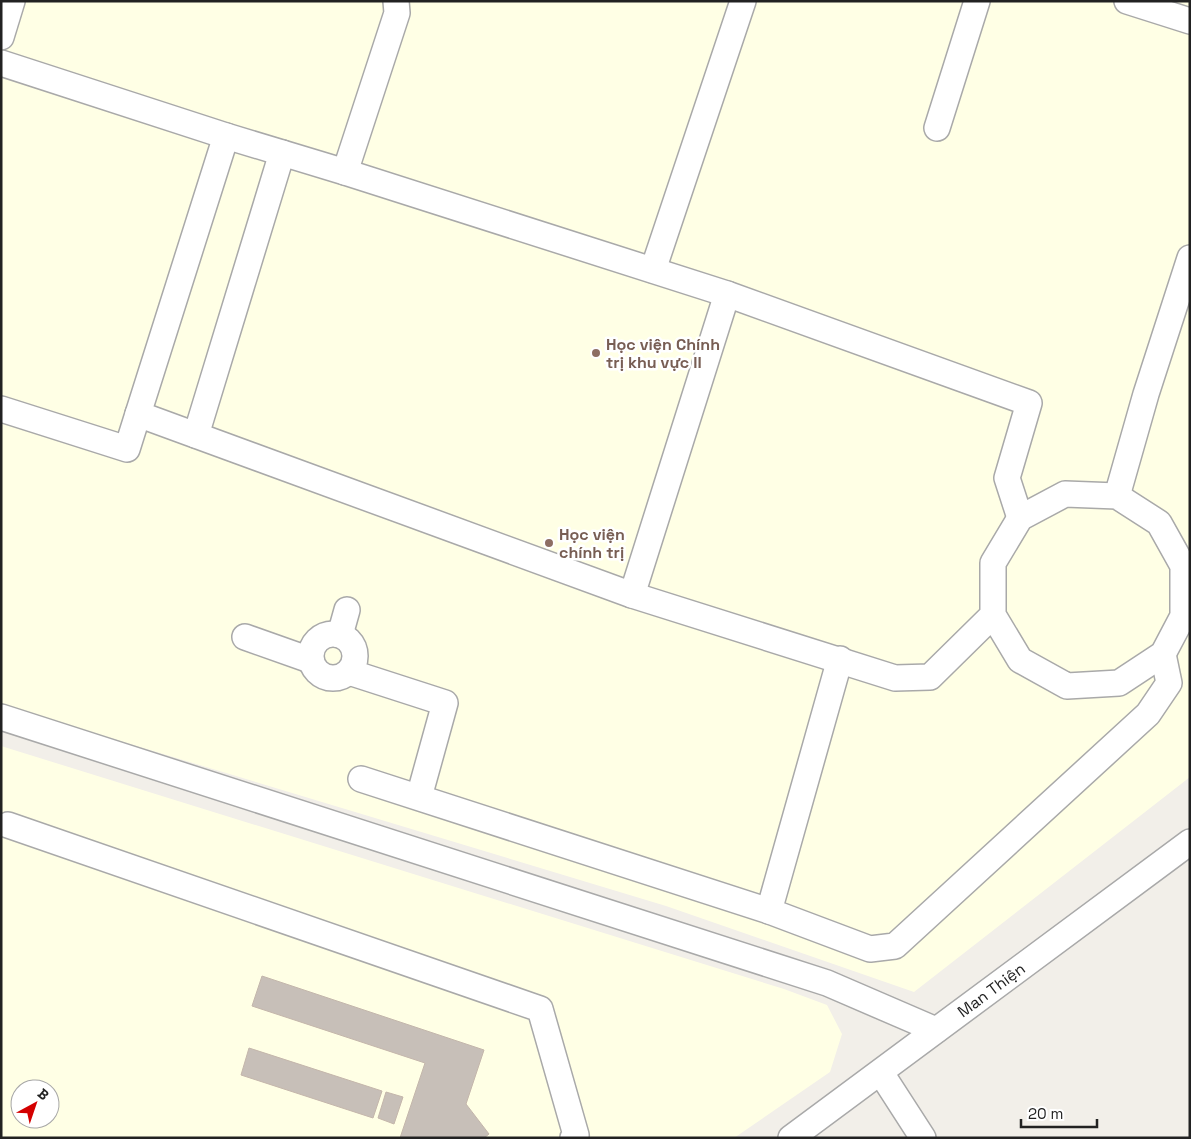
<svg xmlns="http://www.w3.org/2000/svg" width="1191" height="1139" font-family="'Space Grotesk',sans-serif">
  <style>
    .education { fill: #ffffe5; fill-rule: evenodd }
    .building { fill: #c7bfb8; stroke: #c4b6ab }
    .lines { fill: none; stroke-linecap: round; stroke-linejoin: round }
    .minor-casing { stroke: #a9a9a9; stroke-width: 28 }
    .minor { stroke: #fff; stroke-width: 25 }
    .education-dot { fill: #8d6e63; stroke: #fff; stroke-width: 2 }
    .labels { text-anchor: middle; stroke-width: 5; stroke-linejoin: round; paint-order: stroke }
    .education-label { font-size: 16px; font-weight: bold; fill: #785e54; stroke: #fff; text-anchor: start }
    .street-label { font-size: 16px; fill: #222; stroke: #fff }
  </style>
  <rect width="100%" height="100%" fill="#f2efe9"/>
  <g class="education">
    <path d="M1,1H1190V777L914,992L666,906L1,705Z"/>
    <path d="M1,746L784,989L827,1005L842,1034L830,1072L734,1138H1ZM20,1089H50V1119H20Z"/>
  </g>
  <g class="building">
    <path d="M262,976L484,1050L466,1104L489,1134L484,1138H400L425,1063L252,1006Z"/>
    <path d="M249,1048L382,1091L373,1118L241,1075Z"/>
    <path d="M386,1092L403,1097L394,1124L378,1118Z"/>
  </g>
  <g class="lines">
    <g class="minor-casing">
      <g id="minor">
        <path d="M1127,1L1190,21"/>
        <path d="M1,37L12,1"/>
        <path d="M1,63L226,136L345,172L727,294L1029,403L1007,478L1020,518"/>
        <path d="M937,128L977,1"/>
        <path d="M226,136L138,414L632,595L895,678L930,677L993,615V563L1020,518L1065,494L1117,496L1159,523L1183,566V616L1163,654L1119,683L1067,686L1020,660L993,615"/>
        <path d="M345,172L397,13L396,1"/>
        <path d="M653,270L743,1"/>
        <path d="M1,409L127,449L138,414"/>
        <path d="M196,435L282,153"/>
        <path d="M1117,496L1146,394L1190,258"/>
        <path d="M632,595L727,294"/>
        <circle cx="333" cy="656" r="22"/>
        <path d="M340,635L347,610"/>
        <path d="M245,637L310,660"/>
        <path d="M840,659L769,911L870,949L895,946L1148,714L1169,683L1163,654"/>
        <path d="M349,672L445,703L419,797"/>
        <path d="M1,717L827,983L936,1030"/>
        <path d="M361,779L769,911"/>
        <path d="M8,825L540,1009L576,1135L573,1138"/>
        <path d="M881,1073L923,1138"/>
        <path id="s1" d="M791,1138L1190,842"/>
      </g>
    </g>
    <use href="#minor" class="minor"/>
  </g>
  <g class="education-dot">
    <circle cx="596" cy="353" r="5"/>
    <circle cx="549" cy="543" r="5"/>
  </g>
  <g class="labels">
    <g class="education-label">
      <text x="606" y="350">Học viện Chính<tspan x="606" dy="18">trị khu vực II</tspan></text>
      <text x="559" y="540">Học viện<tspan x="559" dy="18">chính trị</tspan></text>
    </g>
    <g class="street-label">
      <text dy="6" stroke="none"><textPath href="#s1" startOffset="249">Man Thiện</textPath></text>
    </g>
  </g>
  <rect width="1191" height="1139" fill="none" stroke="#222222" stroke-width="5"/>
  <g transform="translate(35 1104) rotate(40)"><circle r="24" fill="#ffffff" stroke="#a7a7a7"/>
  <path d="M0-4L9 19L0 12L-9 19Z" fill="#d40000"/>
  <text y="-8" font-size="14" font-weight="bold" text-anchor="middle" fill="#222222">B</text>
  </g>
  <path d="M1021 1119v8h76v-8" fill="none" stroke="#222222" stroke-width="2.5"/>
  <text x="1028" y="1119" font-size="15" fill="#222222" stroke="#ffffff" stroke-width="4" paint-order="stroke">20 m</text>
</svg>
